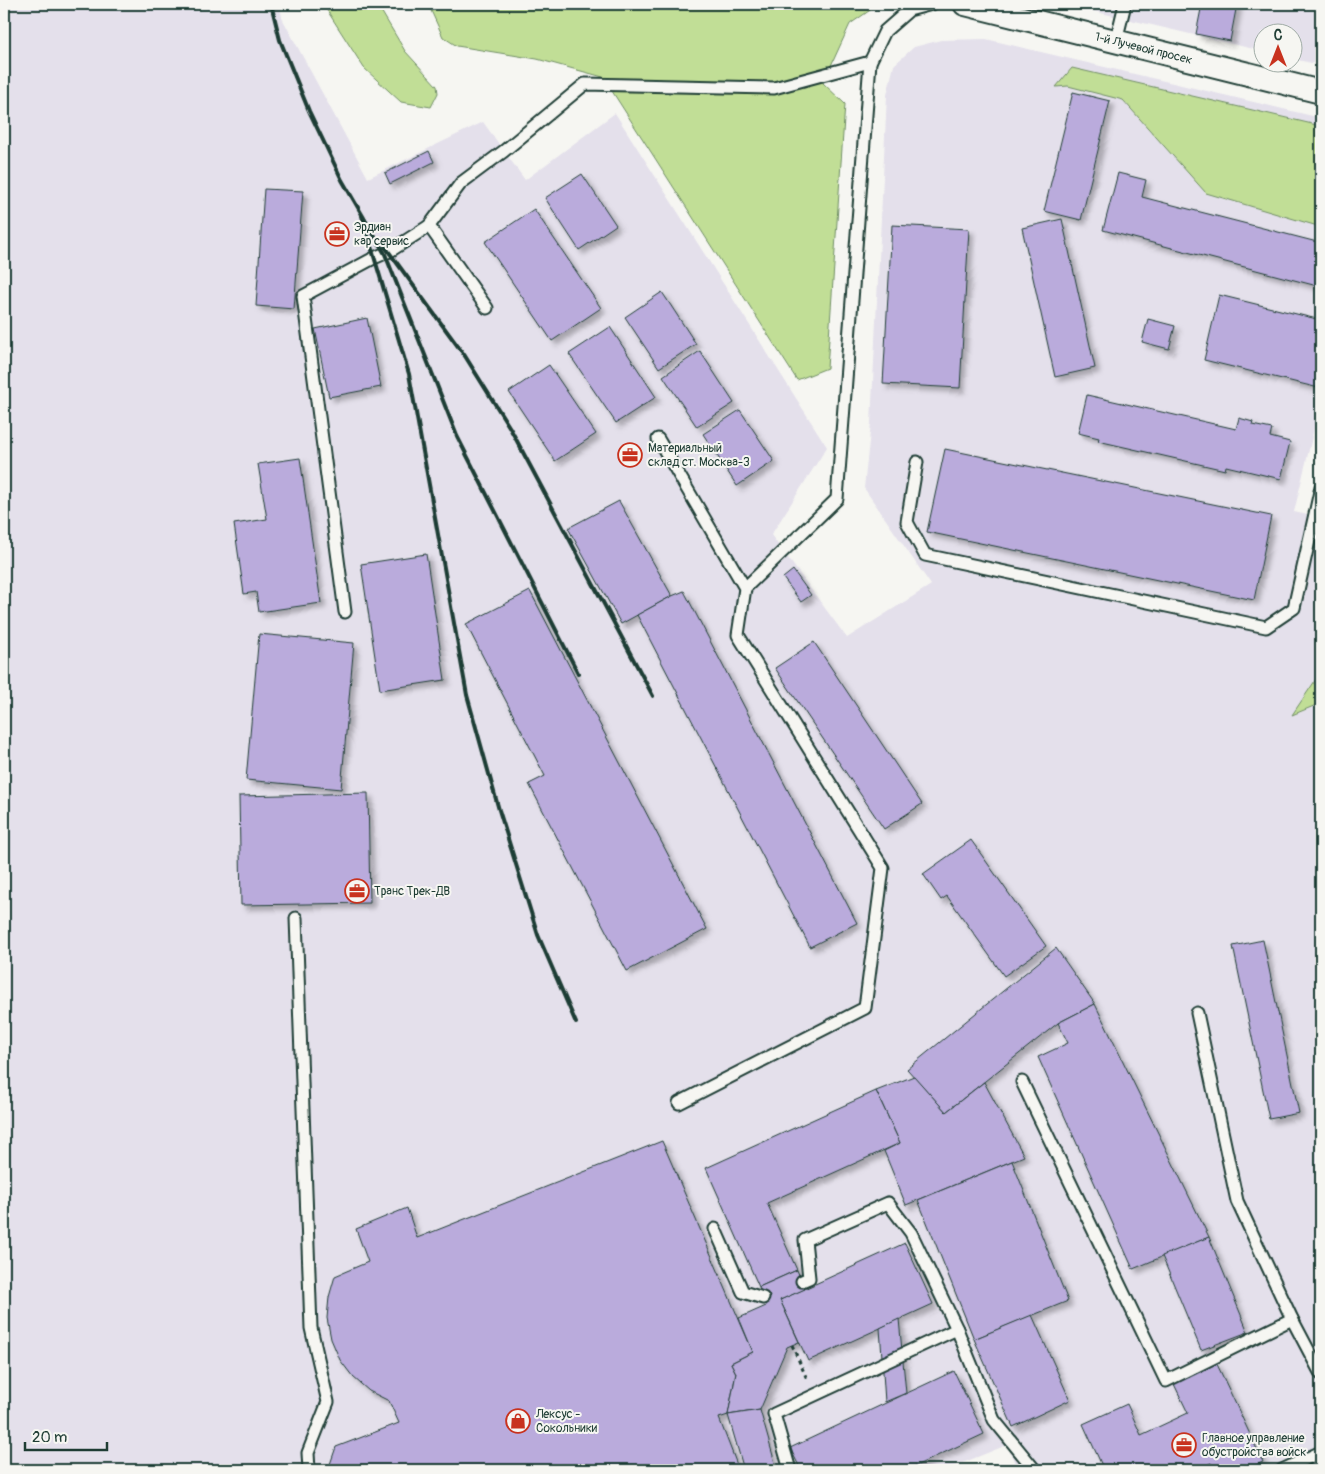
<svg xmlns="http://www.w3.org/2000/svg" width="1325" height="1474" font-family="Pangolin,sans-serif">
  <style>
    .built { fill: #e4e0eb }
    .green { fill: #c1de96; stroke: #708e65 }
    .building { fill: #baabdc; stroke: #1f3d34; filter: url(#shadow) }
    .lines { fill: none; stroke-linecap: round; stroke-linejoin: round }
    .service-casing { stroke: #1f3d34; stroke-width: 15 }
    .minor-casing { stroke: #1f3d34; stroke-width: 26 }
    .path { stroke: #1f3d34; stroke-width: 3; stroke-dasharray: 4 4; stroke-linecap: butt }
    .service { stroke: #f6f6f2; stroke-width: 11 }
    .minor { stroke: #f6f6f2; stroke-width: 22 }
    .rail { stroke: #1f3d34; stroke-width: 4 }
    .labels { text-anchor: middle; stroke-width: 4; stroke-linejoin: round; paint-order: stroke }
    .street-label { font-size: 12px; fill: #1f3d34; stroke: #f6f6f2 }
    .poi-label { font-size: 12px; fill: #1f3d34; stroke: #f6f6f2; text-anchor: start }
  </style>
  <defs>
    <filter id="shadow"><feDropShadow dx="4.5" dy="4.5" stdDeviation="2.5" flood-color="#0004"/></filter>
  </defs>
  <rect width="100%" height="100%" fill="#f6f6f2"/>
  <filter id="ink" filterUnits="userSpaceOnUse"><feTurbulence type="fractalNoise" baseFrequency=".02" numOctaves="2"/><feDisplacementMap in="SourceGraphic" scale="10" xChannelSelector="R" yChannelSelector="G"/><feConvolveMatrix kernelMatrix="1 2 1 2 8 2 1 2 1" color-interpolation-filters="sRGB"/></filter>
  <g filter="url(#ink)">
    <g class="built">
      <path d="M4,4H280L282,18L368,178L483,122L525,180L615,113L827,447L771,535L847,638L931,585L864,488L871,423L887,95L894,65L914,47L941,40L986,39L1321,118V400L1294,512L1321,518V1470H1316L1315,1468L1309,1470H1018L1007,1445L945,1470H4Z"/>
      <path d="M1063,4H1321V65L1293,59L1292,32H1262V51Z"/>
    </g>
    <g class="green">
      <path d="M323,4H377L405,51L437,86L438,93L431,107L401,102L364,68Z"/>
      <path d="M428,4H879L850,24L823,83L845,104L827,368L797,380L603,77L537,59L457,46L443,37Z"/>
      <path d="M1072,68L1321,126V227L1206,193L1123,100L1068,86L1056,87Z"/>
      <path d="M1321,672V703L1292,715Z"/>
    </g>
    <g class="building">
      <path d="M1202,4H1237L1230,41L1196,34Z"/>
      <path d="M1073,92L1110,101L1081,220L1044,211Z"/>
      <path d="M429,151L434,162L390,184L385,173Z"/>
      <path d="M1118,173L1146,180L1142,197L1321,243V287L1103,230Z"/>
      <path d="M582,174L616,225L579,250L545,198Z"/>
      <path d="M264,189L303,191L294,309L256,306Z"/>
      <path d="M534,209L601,308L552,341L485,242Z"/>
      <path d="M1062,219L1095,368L1055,377L1022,228Z"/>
      <path d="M892,225L969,229L960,388L883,384Z"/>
      <path d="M662,292L696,344L659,368L625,317Z"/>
      <path d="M1219,295L1321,320V381L1319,388L1204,360Z"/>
      <path d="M367,318L381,387L329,397L315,329Z"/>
      <path d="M1148,319L1175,326L1169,349L1142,342Z"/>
      <path d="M610,327L656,397L616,423L569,354Z"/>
      <path d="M700,351L734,403L697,427L663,376Z"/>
      <path d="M549,365L596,434L555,461L509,392Z"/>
      <path d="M1087,395L1236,429L1239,418L1253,422L1252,425L1272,429L1270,437L1290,442L1281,479L1226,466L1225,470L1098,441L1099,438L1078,433Z"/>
      <path d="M740,410L774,461L737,486L703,434Z"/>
      <path d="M945,449L1271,516L1254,600L927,532Z"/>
      <path d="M300,458L321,603L259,612L256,592L244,594L234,524L267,519L258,464Z"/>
      <path d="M619,501L672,596L621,624L568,528Z"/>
      <path d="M426,554L445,680L380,690L361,564Z"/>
      <path d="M793,570L811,595L801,602L783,578Z"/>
      <path d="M530,591L707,929L627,971L529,784L545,776L466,624Z"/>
      <path d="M684,591L857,923L810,947L637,615L672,596Z"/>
      <path d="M259,634L354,643L341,789L246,780Z"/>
      <path d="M814,642L922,804L884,829L775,668Z"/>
      <path d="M368,793L370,903L241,905L239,796Z"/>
      <path d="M971,840L1046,946L1004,976L947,896L941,900L923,874Z"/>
      <path d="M1263,940L1299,1113L1269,1119L1233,946Z"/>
      <path d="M1056,948L1095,1004L1058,1023L946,1112L907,1069Z"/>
      <path d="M1095,1004L1209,1237L1133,1269L1038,1057L1068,1043L1058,1023Z"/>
      <path d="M914,1076L946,1112L984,1082L1024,1156L906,1205L884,1151L900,1143L876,1091Z"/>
      <path d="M876,1091L900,1143L767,1203L797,1270L759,1287L706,1168Z"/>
      <path d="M662,1141L753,1352L731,1363L736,1373L728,1415L719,1418L739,1470H328L336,1447L399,1423L389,1401L369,1391L353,1377L340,1360L331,1339L327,1318L329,1297L335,1276L368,1262L356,1229L407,1208L417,1238Z"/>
      <path d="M1012,1161L1068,1301L974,1339L918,1200Z"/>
      <path d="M1209,1237L1248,1332L1201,1350L1162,1256Z"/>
      <path d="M905,1243L933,1304L808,1361L780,1300Z"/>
      <path d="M797,1270L805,1289L780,1300L799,1342L787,1347L760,1410L728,1415L736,1373L731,1363L753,1352L739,1318L766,1306L759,1287Z"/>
      <path d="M1032,1315L1070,1400L1013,1427L974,1339Z"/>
      <path d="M899,1319L906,1393L885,1402L880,1328Z"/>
      <path d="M1216,1362L1263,1462L1244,1470H1215L1211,1463L1195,1470H1104L1083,1424L1127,1404L1141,1435L1188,1413L1173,1382Z"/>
      <path d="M954,1371L984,1434L907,1470H801L790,1448Z"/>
      <path d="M760,1410L777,1470H744L728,1415Z"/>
    </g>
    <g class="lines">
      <g class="service-casing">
        <g id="service">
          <path d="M1116,41L1125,4"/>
          <path d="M487,308L429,226L461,183L504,151L585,84L774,88L870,62"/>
          <path d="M658,439L745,588L738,635L883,868L865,1008L679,1103"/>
          <path d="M917,462L907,522L925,555L1266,627L1294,608L1321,487"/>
          <path d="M745,588L837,499L870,62L885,31L909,10L932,4"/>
          <path d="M345,612L303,296L374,258L390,251L429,226"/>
          <path d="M296,918L311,1328L328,1402L308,1453L309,1470"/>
          <path d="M1197,1013L1237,1201L1292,1319L1321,1374"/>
          <path d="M1022,1082L1166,1381L1292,1319"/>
          <path d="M715,1229L743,1292L763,1298"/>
          <path d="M802,1281L809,1278L805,1240L888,1203L911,1233L957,1329L994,1420L1035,1470"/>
          <path d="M790,1470L774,1414L957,1329"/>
          <path d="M1282,1470L1321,1452"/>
        </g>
      </g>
      <g class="minor-casing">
        <g id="minor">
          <path id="s1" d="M965,4L1321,92"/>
        </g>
      </g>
      <path class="path" d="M792,1345L807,1379"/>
      <use href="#service" class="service"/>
      <use href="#minor" class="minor"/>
      <g class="rail">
        <path d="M271,4L280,40L309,111L342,180L385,254L457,436L578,673"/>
        <path d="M362,216L409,374L467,695L499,810L538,935L576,1023"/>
        <path d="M386,248L465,356L510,428L653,696"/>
      </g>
    </g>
  </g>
  <defs>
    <g id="office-ring" transform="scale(1.25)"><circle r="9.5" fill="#f6f6f2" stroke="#c8321e" stroke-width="1.5"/><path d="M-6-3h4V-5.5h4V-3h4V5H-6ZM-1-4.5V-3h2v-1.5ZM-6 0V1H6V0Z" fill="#c8321e"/></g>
    <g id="shop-ring" transform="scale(1.25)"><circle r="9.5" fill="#f6f6f2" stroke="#c8321e" stroke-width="1.5"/><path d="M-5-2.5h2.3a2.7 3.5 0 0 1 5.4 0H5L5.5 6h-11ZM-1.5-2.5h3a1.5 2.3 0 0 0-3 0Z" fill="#c8321e"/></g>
  </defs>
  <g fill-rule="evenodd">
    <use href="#office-ring" x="337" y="234"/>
    <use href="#office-ring" x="630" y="455"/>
    <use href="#office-ring" x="357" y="891"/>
    <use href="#shop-ring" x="518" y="1421"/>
    <use href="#office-ring" x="1184" y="1445"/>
  </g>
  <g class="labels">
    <g class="street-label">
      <text dy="4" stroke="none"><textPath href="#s1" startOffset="184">1-й Лучевой просек</textPath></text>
    </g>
    <g class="poi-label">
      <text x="354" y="231">Эрдиан<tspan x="354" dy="14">кар сервис</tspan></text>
      <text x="648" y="452">Материальный<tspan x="648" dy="14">склад ст. Москва-3</tspan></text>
      <text x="374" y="895">Транс Трек-ДВ</text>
      <text x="536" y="1418">Лексус -<tspan x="536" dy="14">Сокольники</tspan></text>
      <text x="1202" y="1442">Главное управление<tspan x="1202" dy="14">обустройства войск</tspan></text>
    </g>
  </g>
  <rect width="1325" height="1474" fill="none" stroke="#f6f6f2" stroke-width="20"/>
  <rect x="10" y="10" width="1305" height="1454" fill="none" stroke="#1f3d34" stroke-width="2" filter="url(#ink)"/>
  <g transform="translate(1278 48)"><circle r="24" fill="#f6f6f2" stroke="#a0aca6"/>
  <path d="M0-4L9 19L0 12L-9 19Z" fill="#c8321e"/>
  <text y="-8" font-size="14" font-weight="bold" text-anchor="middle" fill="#1f3d34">С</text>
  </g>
  <path d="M25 1442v8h82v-8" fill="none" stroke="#1f3d34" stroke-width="2.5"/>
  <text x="32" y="1442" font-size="15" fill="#1f3d34" stroke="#f6f6f2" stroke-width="4" paint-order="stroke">20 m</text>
</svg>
